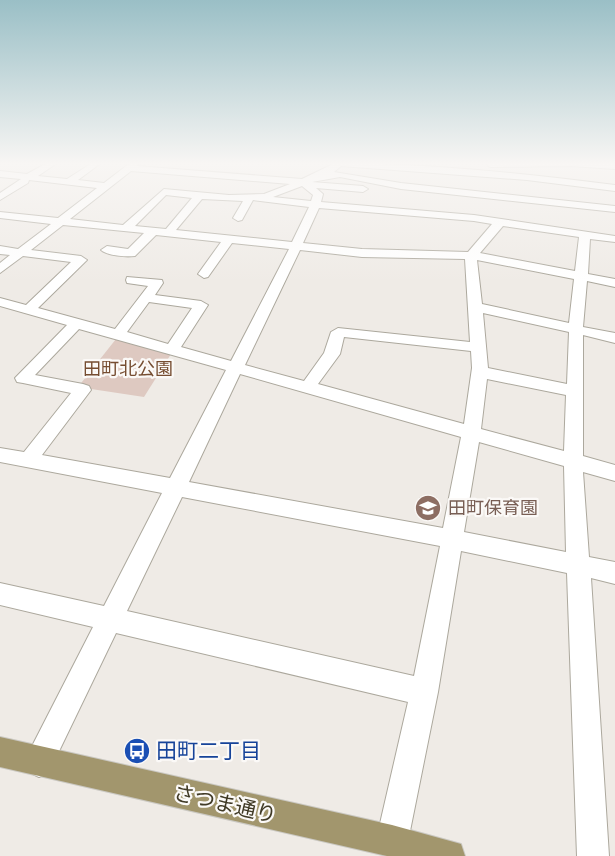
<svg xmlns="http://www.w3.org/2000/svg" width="615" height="856" font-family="'Sofia Sans Condensed','Noto Sans JP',sans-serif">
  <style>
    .green { fill: #dec9c1 }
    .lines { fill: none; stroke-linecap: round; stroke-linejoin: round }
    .minor-casing { stroke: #aca89d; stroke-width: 2 }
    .major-casing { stroke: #cac8c2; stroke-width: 2 }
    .minor { fill: #fff; fill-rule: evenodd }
    .major { fill: #a2966d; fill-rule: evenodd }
    .labels { text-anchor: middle; stroke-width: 4.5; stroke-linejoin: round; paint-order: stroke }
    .park-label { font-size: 18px; fill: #764d31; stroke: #fbf9f7 }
    .education-label { font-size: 18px; fill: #785e54; stroke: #fbf9f7; text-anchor: start }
    .near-transit-label { font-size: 21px; fill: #164399; stroke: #fbf9f7; text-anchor: start }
    .near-street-label { font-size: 21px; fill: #403a26; stroke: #fbf9f7 }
  </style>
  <rect width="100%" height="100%" fill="#efebe6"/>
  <path class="green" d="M116,339L171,354L144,397L78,387Z"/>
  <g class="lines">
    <g class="minor-casing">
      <g id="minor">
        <path d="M47,163H57L38,176L67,179L92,163H101L78,180L104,183L130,163H139L137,166L302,179L331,165L329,163C424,163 520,173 615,185V191L527,180L341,166L334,172L401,183L615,206V212L401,189L340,177L312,182L363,186L368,189L363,192L316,188L323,194L321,202L474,215L615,236V242L590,239L588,274L615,279V287L587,281L583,327L615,333V343L583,335V456L615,465V481L583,472L589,557L615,562V584L591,578L609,856H577L567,573L461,551L438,692L408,841L403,852L395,856L381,852L376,841L408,702L116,633L49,772L39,777L29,772L24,762L29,752L93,627L0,605V583L104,606L162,493L0,462V448L24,452L71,393L23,383L17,382L15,378L67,325L0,306V298L26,305L71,262L23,256L0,273V263L10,255L0,254V246L18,249L51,224L0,218V212L58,218L97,188L29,180L28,183L0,200V193L21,179L0,177V171L27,174ZM131,171L290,184L264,194L229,195L164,189L123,225L70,219ZM302,186L313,195L311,201L273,197ZM166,195L192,198L166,229L135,226ZM202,199L243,201L233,218L238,221L242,220L253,200L309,207L292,242L176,230ZM319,208L474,221L492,224L468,252L362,249L303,243ZM63,225L144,233L128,249L107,246L101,250C108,256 126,257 135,256L156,235L221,242L198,274L204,278L208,277L232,243L289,249L231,361L181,347L208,305L201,301L155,295L163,283L162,280L127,277L126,280L127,283L148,286L115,329L38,308L87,260L81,256L31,250ZM503,226L579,237L575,271L480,253ZM300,250L362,257L465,259L470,342L338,328L331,332L324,353L304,381L245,365ZM477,260L574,279L569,323L482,304ZM149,302L192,308L168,344L127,332ZM483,313L569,332L567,384L488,368ZM79,329L226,370L170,478L42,455L91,390L89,386L83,384L35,375ZM344,337L471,351L472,368L464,424L318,384L340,354ZM240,374L461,437L443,528L189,482ZM487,379L566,395L564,451L481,429ZM479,442L564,466L566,552L464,532ZM182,497L440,546L414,676L127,611Z"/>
        <path d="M487,163H615V169L571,166L491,167L488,166Z"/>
      </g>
    </g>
    <g class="major-casing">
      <path id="major" d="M0,737L392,825L461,844L465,856H387L0,767Z"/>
    </g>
    <use href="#minor" class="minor"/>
    <use href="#major" class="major"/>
  </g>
  <linearGradient id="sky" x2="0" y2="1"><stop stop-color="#9abfc6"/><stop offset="0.58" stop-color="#f8f6f4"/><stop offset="1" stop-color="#f8f6f4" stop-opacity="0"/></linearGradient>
  <rect width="615" height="282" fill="url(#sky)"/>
  <defs>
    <g id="school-disc" transform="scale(1.35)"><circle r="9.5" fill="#8d6e63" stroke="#fbf9f7"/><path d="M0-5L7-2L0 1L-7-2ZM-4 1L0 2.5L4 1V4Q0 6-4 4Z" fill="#fff"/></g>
    <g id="bus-disc" transform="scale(1.35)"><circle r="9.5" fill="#1a4fb4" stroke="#fbf9f7"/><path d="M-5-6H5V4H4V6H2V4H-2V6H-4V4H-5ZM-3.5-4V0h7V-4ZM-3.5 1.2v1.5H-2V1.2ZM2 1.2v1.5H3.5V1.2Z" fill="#fff"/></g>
  </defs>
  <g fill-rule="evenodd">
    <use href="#school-disc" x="428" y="508"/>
    <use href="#bus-disc" x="137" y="751"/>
  </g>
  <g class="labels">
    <g class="park-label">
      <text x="128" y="375">田町北公園</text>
    </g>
    <g class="education-label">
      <text x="448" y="514">田町保育園</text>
    </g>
    <g class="near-transit-label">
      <text x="156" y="758">田町二丁目</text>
    </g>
    <g class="near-street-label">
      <text transform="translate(225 804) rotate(13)" y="7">さつま通り</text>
    </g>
  </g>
</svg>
